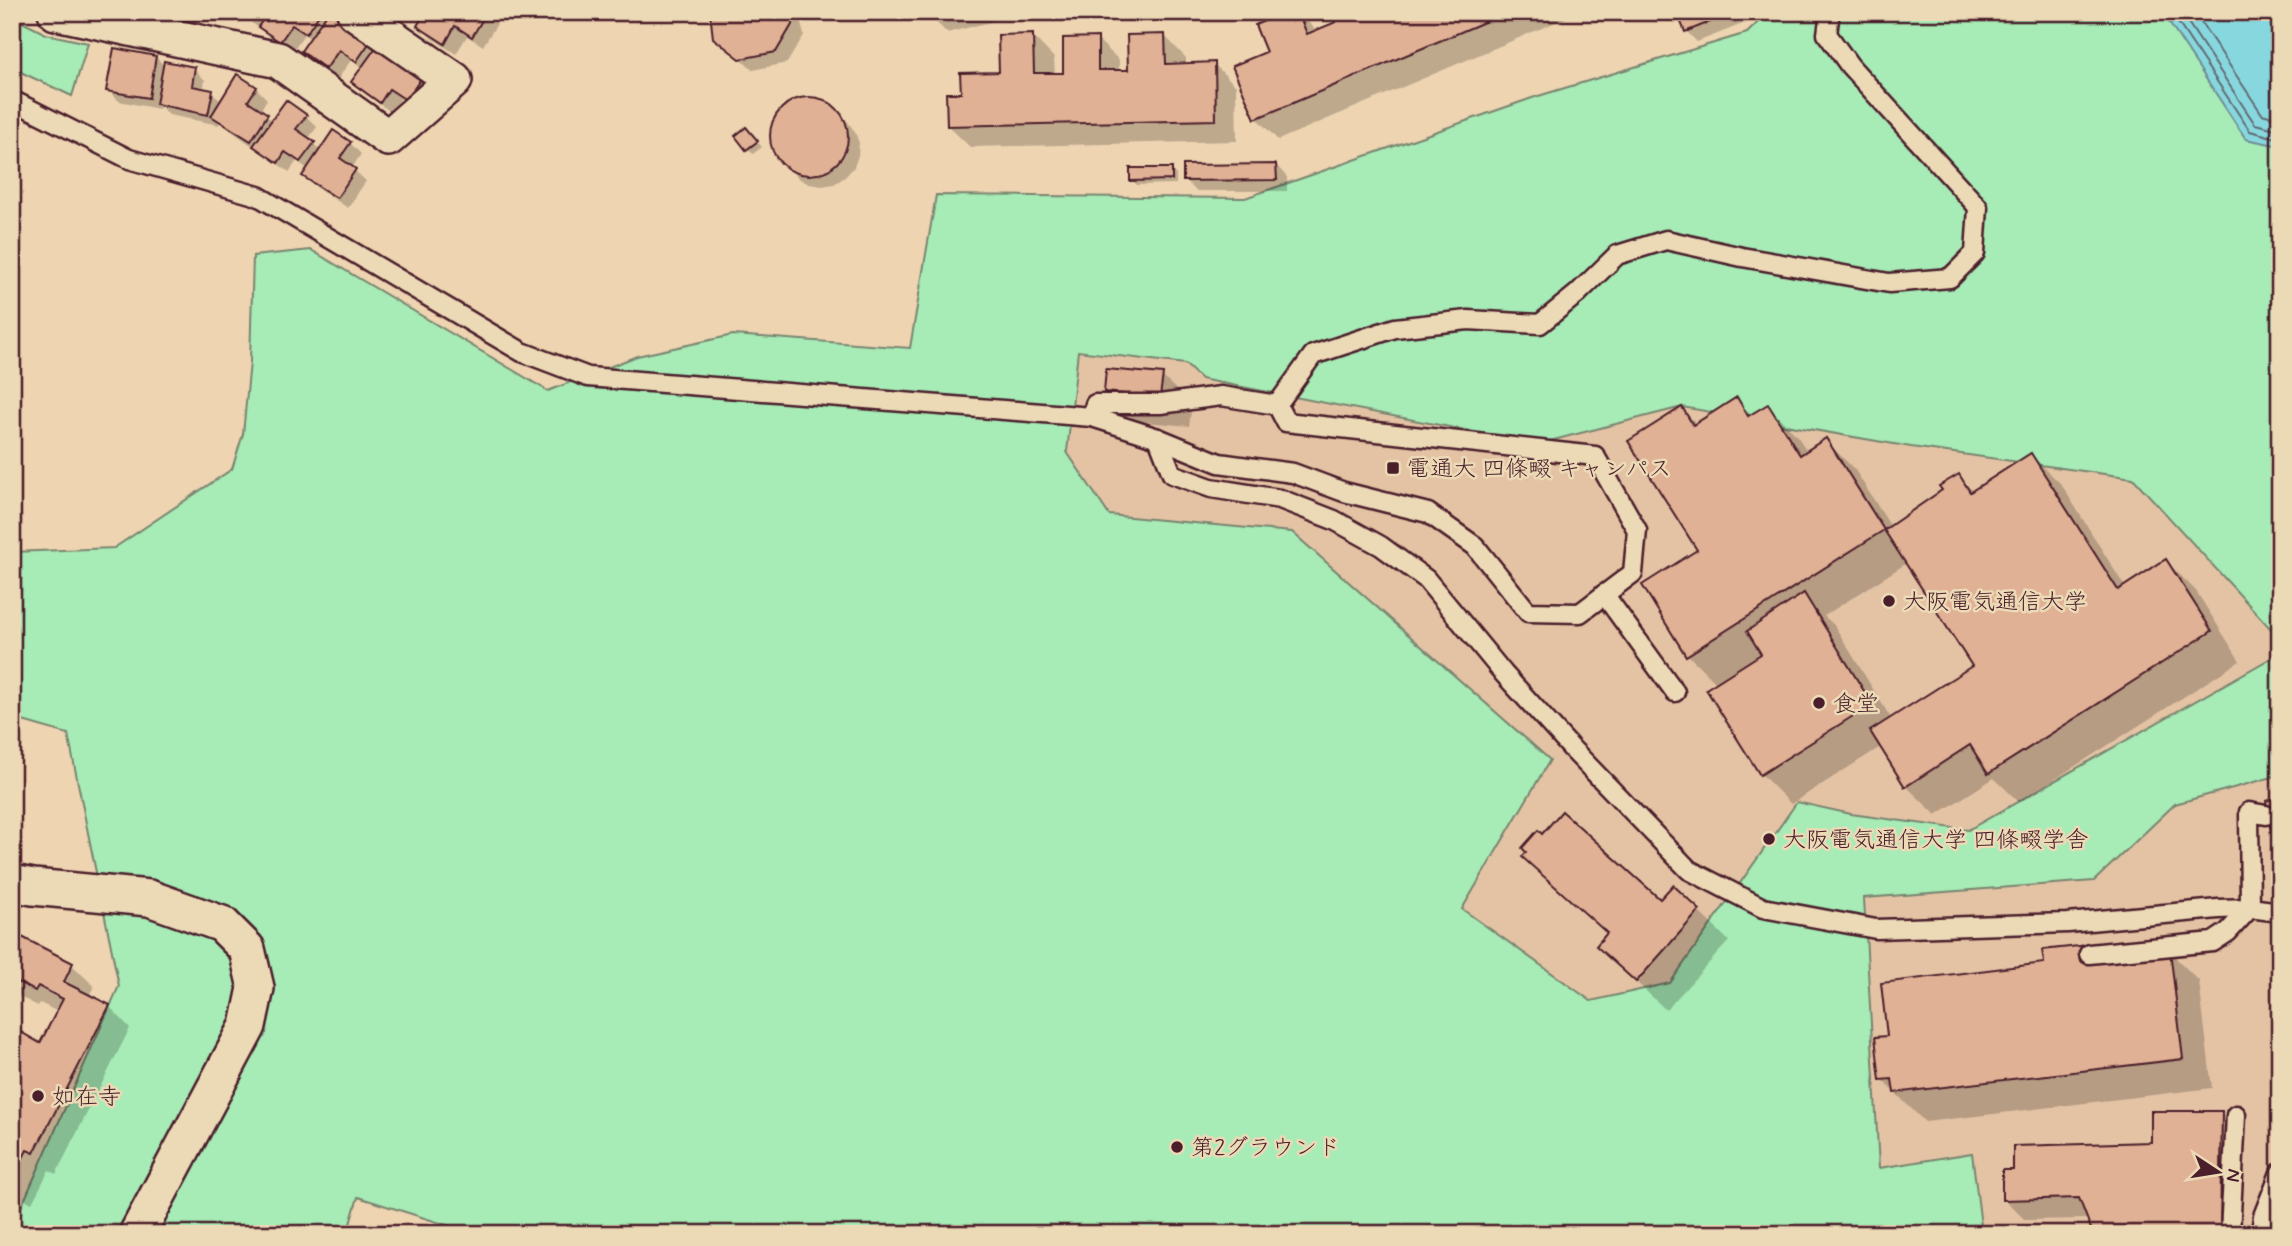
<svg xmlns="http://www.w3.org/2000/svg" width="2292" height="1246" font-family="Mynerve,'Klee One',sans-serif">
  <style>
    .built { fill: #e4c3a4 }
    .green { fill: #a7ebb6; stroke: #788570; stroke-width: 2 }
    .water { fill: #87d8de; stroke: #6f8e96; stroke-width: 2 }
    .shadow { fill: #0003; fill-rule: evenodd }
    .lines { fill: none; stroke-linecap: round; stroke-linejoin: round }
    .shore { stroke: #626973; stroke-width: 2 }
    .building { fill: #e0b195; stroke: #4a1f2b; stroke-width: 2 }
    .lane-casing { stroke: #4a1f2b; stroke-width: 23 }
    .street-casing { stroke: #4a1f2b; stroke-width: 40 }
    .lane { stroke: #ecdab7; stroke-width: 18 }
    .street { stroke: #ecdab7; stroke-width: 35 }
    .poi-dot { fill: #4a1f2b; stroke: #ecdab7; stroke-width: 2.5 }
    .labels { text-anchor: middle; stroke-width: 5; stroke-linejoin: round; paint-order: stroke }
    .poi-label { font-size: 23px; fill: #4a1f2b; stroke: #ecdab7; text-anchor: start }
  </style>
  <rect width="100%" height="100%" fill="#eed4b1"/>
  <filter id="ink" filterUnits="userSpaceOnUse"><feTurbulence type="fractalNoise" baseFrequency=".0143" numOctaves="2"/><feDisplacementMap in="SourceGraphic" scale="14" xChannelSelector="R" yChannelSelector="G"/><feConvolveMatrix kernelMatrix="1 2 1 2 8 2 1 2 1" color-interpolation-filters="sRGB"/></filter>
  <g filter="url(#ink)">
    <path class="built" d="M1046,348L2158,423L2280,525V1234H942L1012,484Z"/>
    <g class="green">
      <path d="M1769,12H2280V639L2133,478L1911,447L1682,407L1538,444L1201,379L1185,364L1078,351L1067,452L1109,515L1292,532L1550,760L1462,909L1591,1001L1670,983L1797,802L1851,814L1968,830L2280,653V775L2175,804L2094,881L1864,898L1879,1168L1972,1153L1982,1234H475L358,1197L347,1234H12V1228L119,986L68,734L12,718V552L114,548L232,469L243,434L250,362L253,256L311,250L548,391L637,356L733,335L910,348L936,195L1245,198L1535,97L1747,33Z"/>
      <path d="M12,17L46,34L88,43L72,96L12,68Z"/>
    </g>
    <path class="water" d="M2162,12H2280V146L2246,139Z"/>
    <g class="shadow">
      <path d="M151,12H204L186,38Z"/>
      <path d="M210,12H221L217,17Z"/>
      <path d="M237,12H326L421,79L432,90L418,110L401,98L391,112L364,93L353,82L363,68L351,60L338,79L314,62L303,51L311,39L304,34L292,52Z"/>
      <path d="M392,12H410L405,20Z"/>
      <path d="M424,12H484L497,24L483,46L467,36L456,54L430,37L419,26L426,14Z"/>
      <path d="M712,12H798L804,35L787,63L753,70L714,37Z"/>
      <path d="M919,12H992L994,21L947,33L931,17L925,18Z"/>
      <path d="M1290,12H1298L1318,32L1338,23L1334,12H1566L1568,17L1278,140L1256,118L1268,53Z"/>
      <path d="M1696,12H1773L1697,42L1686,31Z"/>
      <path d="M1033,36L1054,58L1055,75L1065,74L1097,39L1119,60V72L1130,71L1165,36L1186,58V65L1214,64L1236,86L1237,141L970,147L948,126L962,95L1000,74Z"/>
      <path d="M156,57L165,67L194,69L205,80L203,90L212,92L222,102L256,88L267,99L260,111L273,121L306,116L317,127L308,139L321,151L350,143L361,154L352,168L366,181L348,208L316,187L305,176L309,170L297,161L289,172L219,122V125L169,115L160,106L159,109L119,101L108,90Z"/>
      <path d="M815,99L826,103L848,122L855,132L859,143L858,156L854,167L845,177L834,184L822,186L809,184L798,178L778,156L772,144V132L776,120L782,111L792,103L803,100Z"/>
      <path d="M751,134L762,147L753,154L738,137Z"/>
      <path d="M1276,165L1287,177V191H1196L1185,180Z"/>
      <path d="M1171,169L1176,175V184L1137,185L1132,180Z"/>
      <path d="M1162,376L1192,405L1189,426L1135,421L1106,392Z"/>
      <path d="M1736,399L1753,416L1768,406L1797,436L1808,452L1826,441L1855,470L1891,527L1944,491L1958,476L1974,492L2031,455L2061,484L2125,587L2166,561L2196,591L2240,661L2019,802L1994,778L1936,815L1906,786L1882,746L1791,804L1761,774L1717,684L1687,654L1700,551L1682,409L1697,424ZM1907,563L1974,667L1892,720L1834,625L1824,616Z"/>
      <path d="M1524,856L1660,901L1673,887L1729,941L1666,1010L1598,946L1608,935Z"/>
      <path d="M12,934L72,965L94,986L89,996L109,1006L130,1028L56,1174L49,1170L32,1203L18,1196L12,1208V1029L41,1045L58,1012L40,1003L38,1006L20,997L12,989Z"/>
      <path d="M2170,952L2199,981L2212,1088L1925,1122L1881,1079L1889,1038Z"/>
      <path d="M2222,1113L2243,1135L2241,1234H2095L2089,1219L2025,1220L2004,1199L2153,1144Z"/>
    </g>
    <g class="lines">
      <g class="shore">
        <path d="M2171,12L2250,131L2280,139"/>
        <path d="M2181,12L2255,124L2280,130"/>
        <path d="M2194,12L2262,114L2280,119"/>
      </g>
    </g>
    <g class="building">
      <path d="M152,12H185L175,28Z"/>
      <path d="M268,12H321L306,34L292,25L280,42L258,27Z"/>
      <path d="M328,12H333L372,39L356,62L339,50L326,69L301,51Z"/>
      <path d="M425,12H487L472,37L455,26L445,44L417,26Z"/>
      <path d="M710,12H791L793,23L776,52L740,59L713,38Z"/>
      <path d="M1285,12H1298L1307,34L1336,22L1332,12H1361L1362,16L1371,12H1508L1255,119L1232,66L1266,52L1255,25Z"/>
      <path d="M1692,12H1735L1685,32L1679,17Z"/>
      <path d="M1033,34L1034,73H1063V38L1098,37V70H1128L1127,35L1165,34L1166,64L1215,62L1216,120L947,126L946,93H961L960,73L999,72L998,35Z"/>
      <path d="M377,46L422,77L406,100L389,89L380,103L351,82Z"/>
      <path d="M114,48L156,56L149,98L106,91Z"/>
      <path d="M164,61L195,67L192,86L213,90L208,115L156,104Z"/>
      <path d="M237,74L257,87L248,101L268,114L251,141L211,116Z"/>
      <circle cx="809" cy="136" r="39"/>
      <path d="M286,100L307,115L296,129L315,142L300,162L285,152L278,163L253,146Z"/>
      <path d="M746,127L758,141L746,150L735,136Z"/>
      <path d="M333,130L351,142L340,158L356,169L337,198L302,176Z"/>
      <path d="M1276,164L1277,180L1183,181V165Z"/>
      <path d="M1130,168H1172V180L1130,181Z"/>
      <path d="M1106,369L1163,374L1160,397L1104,392Z"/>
      <path d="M1737,397L1748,416L1768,404L1800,455L1826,438L1884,530L1686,656L1642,585L1697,550L1628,441L1682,407L1693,425Z"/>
      <path d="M2031,453L2118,590L2166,559L2212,631L1988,774L1970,745L1905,787L1870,731L1972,666L1884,530L1942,490L1939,486L1959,474L1970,492Z"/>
      <path d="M1804,593L1872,704L1760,775L1706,689L1761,654L1747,631Z"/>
      <path d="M2280,797V850L2271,833L2266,801Z"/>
      <path d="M1562,811L1660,899L1673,885L1700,910L1636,982L1596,946L1607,933L1522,857L1526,852L1522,848L1538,830L1542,834Z"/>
      <path d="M12,932L73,963L64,982L110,1005L34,1153L27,1150L12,1179V1027L40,1043L63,999L38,986L35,991L18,982L16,986L12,984Z"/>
      <path d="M2088,945L2090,960L2170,950L2183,1059L1894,1093L1892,1079L1880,1080L1875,1037L1887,1036L1881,983L2044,963L2042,950Z"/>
      <path d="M2151,1111H2222L2220,1234H2093L2079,1198L2002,1200V1170H2013V1146L2151,1142Z"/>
    </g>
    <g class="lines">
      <g class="lane-casing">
        <g id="lane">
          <path d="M12,100L129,159L258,196L522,352L588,377L1092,417L1158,438L1172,474L1211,488L1280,499L1334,520L1381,546L1426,579L1504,674L1573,750L1689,870L1763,908L1876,929L2068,923L2218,909L2250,908L2280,912"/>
          <path d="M1092,417L1095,404H1160L1221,396L1277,405L1313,355L1395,328L1468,320L1540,324L1577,294L1617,255L1666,240L1742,257L1889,283L1950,278L1975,253L1978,207L1850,66L1827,34L1830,12"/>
          <path d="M1158,438L1219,463L1293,473L1344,492L1428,513L1475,546L1528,612L1580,613L1633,573L1637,530L1595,456L1286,422L1277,405"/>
          <path d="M1604,594L1675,692"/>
          <path d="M2089,954L2213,942L2228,932L2250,908L2249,812L2266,815"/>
          <path d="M2230,1234L2236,1115"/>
          <path d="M2261,1234L2263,1216L2280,1173"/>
        </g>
      </g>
      <g class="street-casing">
        <g id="street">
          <path d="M56,12L278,60L388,138L454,80L355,12"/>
          <path d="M12,883L33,887L149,898L222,924L247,949L256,988L248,1026L137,1234"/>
        </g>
      </g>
      <use href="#lane" class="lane"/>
      <use href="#street" class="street"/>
    </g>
  </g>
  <g class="poi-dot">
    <rect x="1386" y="461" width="14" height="14" rx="3.5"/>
    <circle cx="1889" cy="601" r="7"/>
    <circle cx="1819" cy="703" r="7"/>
    <circle cx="1769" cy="839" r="7"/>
    <circle cx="38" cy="1096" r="7"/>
    <circle cx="1177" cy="1147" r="7"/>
  </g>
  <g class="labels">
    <g class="poi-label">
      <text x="1407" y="476">電通大 四條畷 キャンパス</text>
      <text x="1903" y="609">大阪電気通信大学</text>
      <text x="1833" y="711">食堂</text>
      <text x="1783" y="847">大阪電気通信大学 四條畷学舎</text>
      <text x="52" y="1104">如在寺</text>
      <text x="1191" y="1155">第2グラウンド</text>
    </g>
  </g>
  <rect width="2292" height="1246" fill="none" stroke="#ecdab7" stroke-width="42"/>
  <rect x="21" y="21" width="2250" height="1204" fill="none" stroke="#4a1f2b" stroke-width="2.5" filter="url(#ink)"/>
  <g transform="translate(2218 1172) rotate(102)" stroke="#ecdab7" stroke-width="5" paint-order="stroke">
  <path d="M0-5L12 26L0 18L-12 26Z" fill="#4a1f2b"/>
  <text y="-10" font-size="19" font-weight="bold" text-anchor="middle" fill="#4a1f2b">N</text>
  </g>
</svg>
